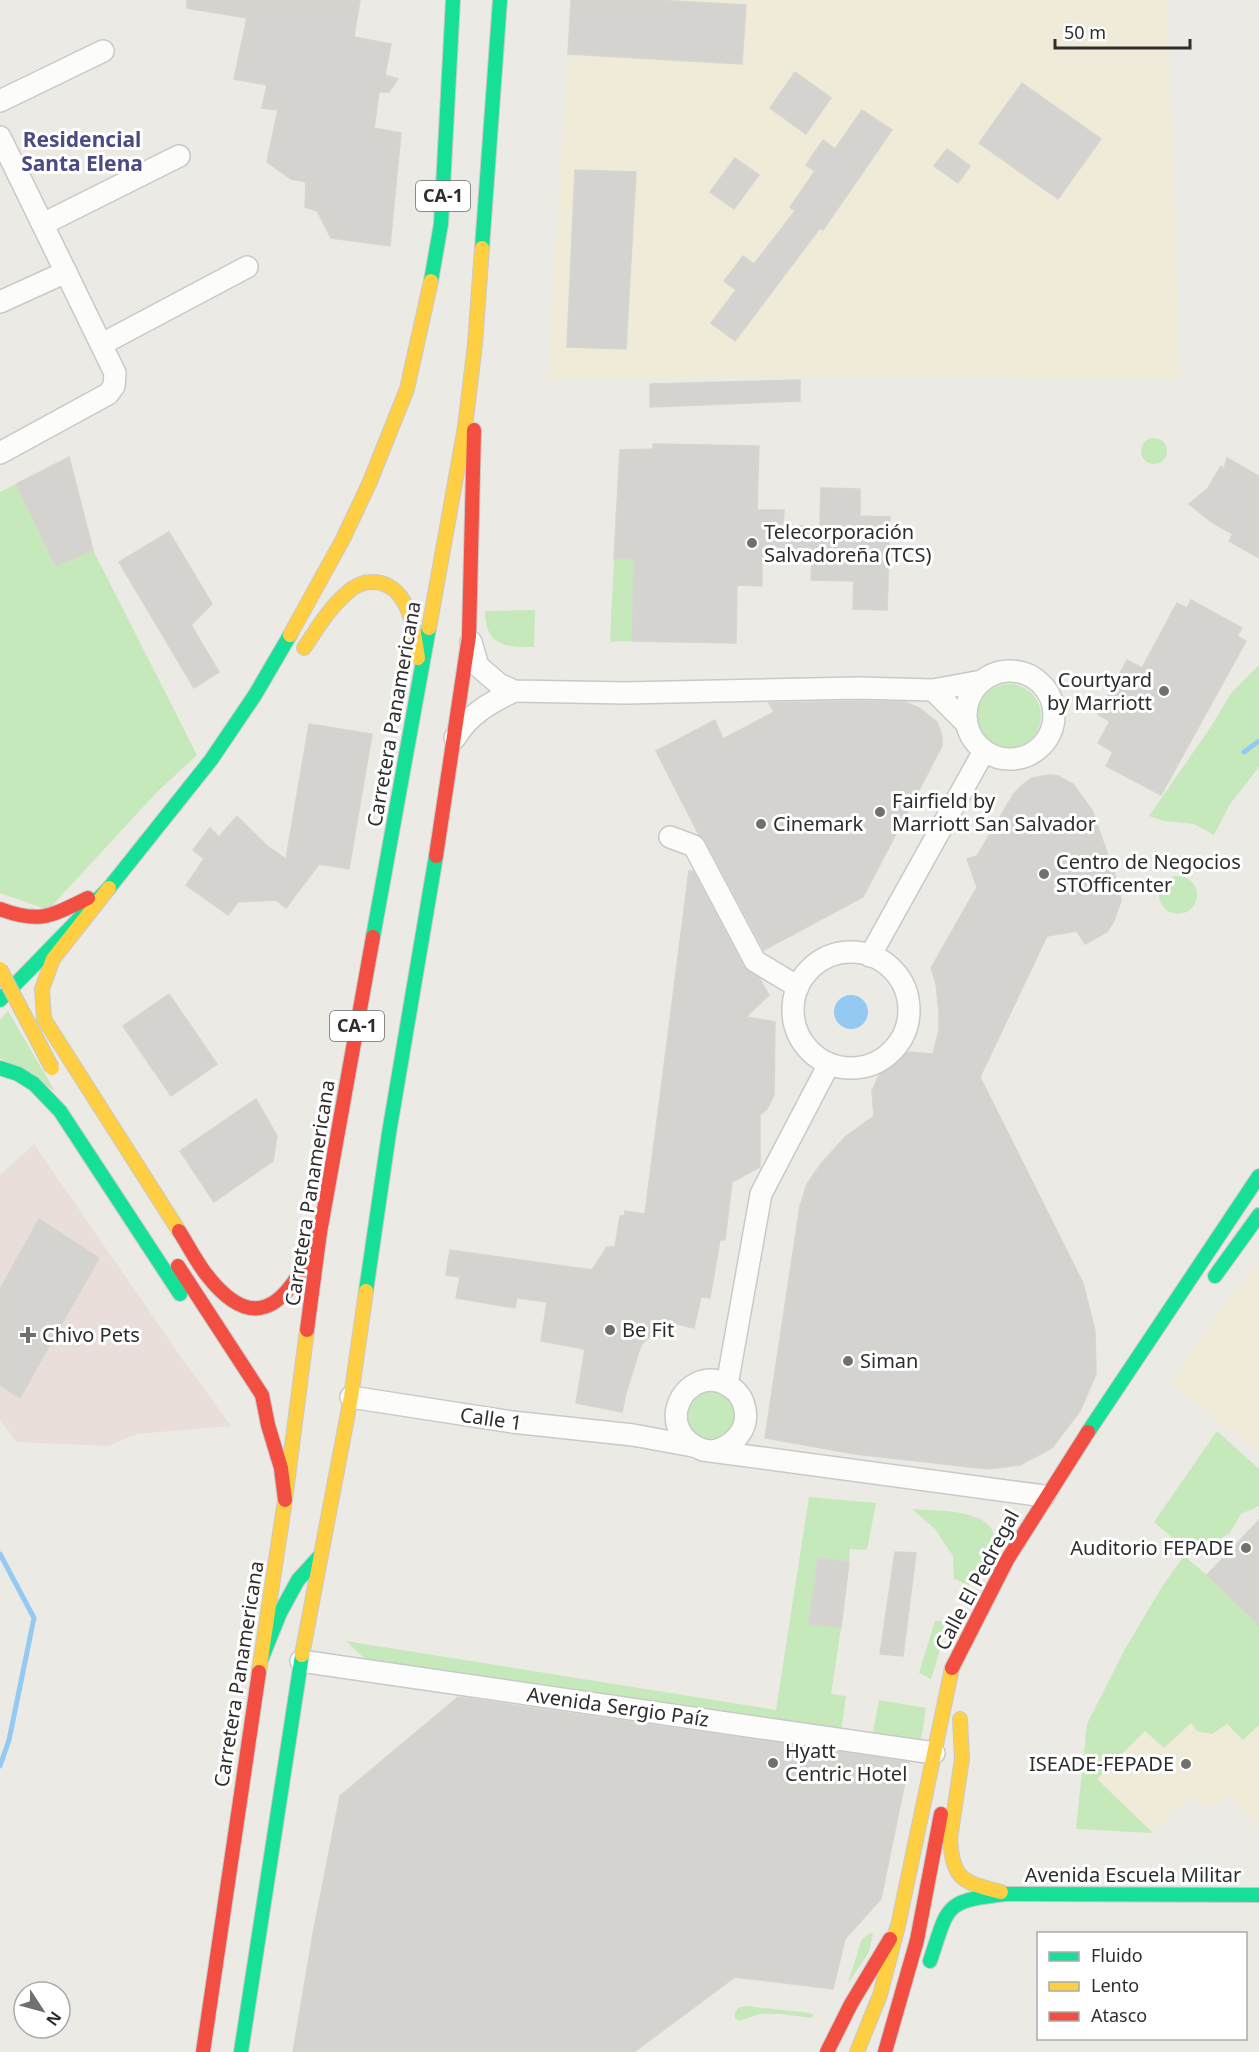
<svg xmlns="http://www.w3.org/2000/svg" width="1259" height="2052" font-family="'Noto Sans',sans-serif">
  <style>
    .education { fill: #efebd8 }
    .medical { fill: #eadeda }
    .green { fill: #c6e9bb }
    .water { fill: #94c9f1 }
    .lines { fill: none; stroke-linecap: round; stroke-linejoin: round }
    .stream { stroke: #94c9f1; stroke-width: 5 }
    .building { fill: #d5d3cf; stroke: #d7d5d0; stroke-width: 1.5 }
    .street-casing { stroke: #cac9c9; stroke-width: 24 }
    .fast-casing { stroke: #cac9c9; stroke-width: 16 }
    .slow-casing { stroke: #cac9c9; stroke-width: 16 }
    .jam-casing { stroke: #cac9c9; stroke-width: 16 }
    .street { stroke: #fcfcfb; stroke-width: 21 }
    .fast { stroke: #16e098; stroke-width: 14 }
    .slow { stroke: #ffcf43; stroke-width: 14 }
    .jam { stroke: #f24e42; stroke-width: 14 }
    .slow-bridge-casing { stroke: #c6c6c4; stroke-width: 16; stroke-linecap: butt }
    .slow-bridge { stroke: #ffcf43; stroke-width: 14 }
    .poi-dot { fill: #70706e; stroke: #fff; stroke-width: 2 }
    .labels { text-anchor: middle; stroke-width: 6; stroke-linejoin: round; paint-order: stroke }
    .shield { fill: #fff; stroke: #6d6d6d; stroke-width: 1.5 }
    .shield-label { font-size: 18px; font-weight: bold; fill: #2e2e2e }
    .poi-label { font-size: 20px; fill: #2e2e2e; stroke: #fff; text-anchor: start }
    .street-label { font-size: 20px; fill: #2e2e2e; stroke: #fff }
    .neighbourhood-label { font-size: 21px; font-weight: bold; fill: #4a4b82; stroke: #fff }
  </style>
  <rect width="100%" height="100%" fill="#eceae4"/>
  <g class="education">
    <path d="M571,0H1167L1181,380L885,377L545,379L550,369L549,351Z"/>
    <path d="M1259,1260V1453L1170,1383L1221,1308Z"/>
    <path d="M1192,1722L1227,1724L1243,1739L1259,1725V1827L1227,1795L1220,1803L1205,1807L1189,1796L1153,1833L1097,1779L1145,1731Z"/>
  </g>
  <path class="medical" d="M34,1144L176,1350L231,1426L137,1434L108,1446L16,1442L0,1420V1175Z"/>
  <g class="green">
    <circle cx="1154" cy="451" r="13"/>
    <path d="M16,484L56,566L93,550L197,755L156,793L48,910L0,893V492Z"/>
    <path d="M614,559H634L632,641L610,642Z"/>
    <path d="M535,610L534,647C505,648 485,645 485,611Z"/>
    <path d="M1259,665V767L1230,804L1214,835L1194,824L1164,821L1149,816L1210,728L1232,692Z"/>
    <circle cx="1009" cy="716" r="32"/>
    <circle cx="1178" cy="895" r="19"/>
    <path d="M8,1011L55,1091L0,1058V1020Z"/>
    <path d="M707,1390C730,1394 735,1400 736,1423L719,1442L701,1441L684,1422C687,1401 688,1399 707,1390Z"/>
    <path d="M1217,1431L1259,1469V1506L1241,1514L1230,1533L1192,1555L1154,1522Z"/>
    <path d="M809,1497L876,1503L867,1550L850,1549L849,1562L818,1558L809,1624L841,1628L831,1694L846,1696L841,1733L366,1660L346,1641L776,1710Z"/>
    <path d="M912,1509C936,1511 1006,1508 992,1548C987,1561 976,1573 969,1585L954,1579L953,1556L935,1529Z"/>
    <path d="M1184,1556L1207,1575L1259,1625V1725L1243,1740L1227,1724L1212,1734L1197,1731L1191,1723L1164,1748L1145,1731L1097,1779L1153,1833L1076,1829L1087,1724L1125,1649L1163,1585Z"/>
    <path d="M935,1621H949L931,1679L919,1673Z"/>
    <path d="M879,1700L926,1708L921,1741L872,1737Z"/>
    <path d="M870,1933L873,1934L869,1952L847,1985L862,1939Z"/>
    <path d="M745,2006L810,2013L814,2015L811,2018L782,2014H760L739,2021L735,2018V2013L738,2008Z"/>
  </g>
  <circle class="water" cx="851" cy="1012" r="17"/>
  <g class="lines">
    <g class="stream">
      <path d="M1244,752L1259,741"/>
      <path d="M0,1554L34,1618L9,1740L0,1766"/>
    </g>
  </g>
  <g class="building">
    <path d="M187,0H360L354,37L391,44L385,75L398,79L389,92H379L374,128L401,133L390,246L331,238L317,211L305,207L306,182L291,179L267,162L278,110L262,108L267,85L234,79L247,18L187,8Z"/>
    <path d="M571,0H655L746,5L742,64L568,54Z"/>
    <path d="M795,72L831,98L806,134L770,108Z"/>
    <path d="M1022,83L1101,139L1058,199L979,143Z"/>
    <path d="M862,110L892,130L823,230L820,228L735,341L711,323L736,290L724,281L743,256L754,264L795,211L790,207L815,171L806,165L823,140L835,149Z"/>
    <path d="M947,149L970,166L958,183L934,166Z"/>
    <path d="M735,158L759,175L734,209L710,192Z"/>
    <path d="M575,170L636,172L626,349L567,347Z"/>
    <path d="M800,380V401L650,407V384Z"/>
    <path d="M653,444L759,446L757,510H784L783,526H820L821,488L860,489V516L890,517L887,610L853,609L854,581L811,580L812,563L762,562V586L737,585L736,643L632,641L634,559H614L620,450L653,449Z"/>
    <path d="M69,457L93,550L56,566L16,484Z"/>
    <path d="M1227,458L1259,476V558L1229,541L1233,534L1213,523L1189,504L1208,488L1221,466L1224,469Z"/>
    <path d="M169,532L212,604L191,625L219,672L194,688L119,562Z"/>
    <path d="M1191,600L1242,628L1237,636L1246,641L1161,795L1106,766L1113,752L1098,743L1110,721L1098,715L1127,660L1142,668L1177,603L1187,608Z"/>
    <path d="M859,701L905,702L919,708L937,722L942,736V746L863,897L764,950L705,840L699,835L656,751L715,720L723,739L774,712L769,703Z"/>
    <path d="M309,724L372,734L349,869L319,864L286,908L276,900L238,902L228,915L186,885L204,859L193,850L210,828L219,837L237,816L266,845L286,859Z"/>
    <path d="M1049,775L1058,776L1073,784L1092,810L1120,889L1121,901L1114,921L1107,932L1085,944L1077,931L1047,936L980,1077L1083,1283L1095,1331L1096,1374L1080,1411L1052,1448L1020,1465L988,1469L855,1454L765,1438L800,1206L807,1184L820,1165L845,1137L874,1116L872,1091L881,1071L899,1055L910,1052L933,1054L939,1030V1013L936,983L931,968L977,887L967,859L977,856L1013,795L1021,786L1032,778Z"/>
    <path d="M689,871H693L744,967L760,979L769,995L746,1017L775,1022L774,1095L767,1109L760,1115V1167L732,1182L725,1240H720L710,1298L701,1297L694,1328L677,1324L654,1333L641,1345L626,1393L622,1412L576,1403L585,1349L541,1341L547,1302L517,1298L515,1308L456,1298L460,1277L446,1275L450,1250L592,1270L607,1247H615L620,1216H624L625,1211L645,1214Z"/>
    <path d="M169,994L217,1064L171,1096L123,1026Z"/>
    <path d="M256,1099L277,1136L273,1161L214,1202L180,1151Z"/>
    <path d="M39,1219L99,1258L20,1398L0,1385V1289Z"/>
    <path d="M1259,1520V1625L1207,1575Z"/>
    <path d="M895,1552L916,1553L903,1656L880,1654Z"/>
    <path d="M818,1558L849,1562L841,1628L809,1624Z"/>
    <path d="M458,1697L909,1762L881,1899L845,1939L833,1989L735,1977L634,2052H293L313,1934L340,1796Z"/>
  </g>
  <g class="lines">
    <g class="street-casing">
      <g id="street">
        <path d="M0,101L103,51"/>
        <path d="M0,137L115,373L114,386L108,394L0,453"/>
        <path d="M43,224L179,156"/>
        <path d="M0,302L66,272"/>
        <path d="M102,344L247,267"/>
        <path d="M471,642L478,666L499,684L514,691L626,693L859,688L933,690L982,681"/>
        <circle cx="1010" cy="715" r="44"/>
        <path d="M933,690L967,724"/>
        <path d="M455,738C469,714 490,703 514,691"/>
        <path d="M670,837L694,846L755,961L798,987"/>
        <circle cx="851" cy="1010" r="58"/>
        <path d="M870,956L984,751"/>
        <path d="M727,1385L761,1194L829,1064"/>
        <path d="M351,1397L512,1422L633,1435L693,1446"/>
        <path d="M714,1451C736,1445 752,1426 743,1402C740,1394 732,1387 724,1383C684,1366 651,1430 703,1450L1044,1496"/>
        <path d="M301,1661L934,1753"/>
      </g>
    </g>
    <g class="fast-casing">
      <g id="fast">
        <path d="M482,248L500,0"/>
        <path d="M431,281L441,224L453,0"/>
        <path d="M373,937L429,628"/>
        <path d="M0,1000L109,888L211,760L255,695L290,635"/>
        <path d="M0,1068L18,1074L34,1084L60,1111L180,1294"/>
        <path d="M1215,1276L1259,1215"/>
        <path d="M366,1291L389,1133L436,856"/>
        <path d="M1088,1432L1259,1176"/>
        <path d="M261,1660L280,1613L298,1580L319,1557"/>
        <path d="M930,1961C949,1905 943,1901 1006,1894L1259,1895"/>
        <path d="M241,2052L302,1655"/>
      </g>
    </g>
    <g class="slow-casing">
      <g id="slow">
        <path d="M429,628L465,427L475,344L482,248"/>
        <path d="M290,635L343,539L369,484L407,389L431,281"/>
        <path d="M304,648C317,629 329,608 347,593C356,584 368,580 381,583C411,591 414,633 418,658"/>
        <path d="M109,888L53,959L42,989L44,1019L179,1231"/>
        <path d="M302,1655L351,1397L366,1291"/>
        <path d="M259,1672L285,1500L307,1330"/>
        <path d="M950,1838C953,1880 962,1882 1001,1892"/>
        <path d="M950,1839L962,1759L960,1719"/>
        <path d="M889,1949L898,1926L952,1668"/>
        <path d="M857,2052L880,1995L898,1926"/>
      </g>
    </g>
    <g class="jam-casing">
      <g id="jam">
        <path d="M436,856L469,636L474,430"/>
        <path d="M0,909C40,924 51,916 88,898"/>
        <path d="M179,1231C188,1245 196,1261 206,1274C262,1347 296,1289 320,1232"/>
        <path d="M178,1266L262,1395L268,1425L281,1468L285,1500"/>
        <path d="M307,1330L320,1232L373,937"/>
        <path d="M952,1668L1007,1560L1088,1432"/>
        <path d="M203,2052L259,1672"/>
        <path d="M827,2052L851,2004L890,1939"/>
        <path d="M885,2052L917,1940L941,1814"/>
      </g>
    </g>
    <use href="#street" class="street"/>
    <use href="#fast" class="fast"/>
    <use href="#slow" class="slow"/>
    <use href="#jam" class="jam"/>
    <g class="slow-bridge-casing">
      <path id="slow-bridge" d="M0,969L52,1068"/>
    </g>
    <use href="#slow-bridge" class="slow-bridge"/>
  </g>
  <g class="poi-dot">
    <circle cx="752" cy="543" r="6"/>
    <circle cx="1164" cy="691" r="6"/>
    <circle cx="880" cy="812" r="6"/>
    <circle cx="761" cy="824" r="6"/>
    <circle cx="1044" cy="874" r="6"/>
    <circle cx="610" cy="1330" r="6"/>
    <path d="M25 1326h6v6h6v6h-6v6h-6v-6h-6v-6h6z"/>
    <circle cx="848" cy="1361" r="6"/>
    <circle cx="1246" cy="1548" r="6"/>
    <circle cx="773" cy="1763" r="6"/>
    <circle cx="1186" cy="1764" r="6"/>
  </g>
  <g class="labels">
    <g class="shield">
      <rect x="416" y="181" width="54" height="30" rx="4.5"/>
      <rect x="330" y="1011" width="54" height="30" rx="4.5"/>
    </g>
    <g class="shield-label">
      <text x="443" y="202">CA-1</text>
      <text x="357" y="1032">CA-1</text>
    </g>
    <g class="poi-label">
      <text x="764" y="539">Telecorporación<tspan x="764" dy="23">Salvadoreña (TCS)</tspan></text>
      <text x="1152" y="687" text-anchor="end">Courtyard<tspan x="1152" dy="23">by Marriott</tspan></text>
      <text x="892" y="808">Fairfield by<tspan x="892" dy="23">Marriott San Salvador</tspan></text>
      <text x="773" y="831">Cinemark</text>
      <text x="1056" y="869">Centro de Negocios<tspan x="1056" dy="23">STOfficenter</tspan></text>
      <text x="622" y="1337">Be Fit</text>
      <text x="42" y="1342">Chivo Pets</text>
      <text x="860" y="1368">Siman</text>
      <text x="1234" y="1555" text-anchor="end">Auditorio FEPADE</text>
      <text x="785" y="1758">Hyatt<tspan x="785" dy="23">Centric Hotel</tspan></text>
      <text x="1174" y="1771" text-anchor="end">ISEADE-FEPADE</text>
    </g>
    <g class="street-label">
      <text transform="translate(394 714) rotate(-80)" y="7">Carretera Panamericana</text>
      <text transform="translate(310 1193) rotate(-81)" y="7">Carretera Panamericana</text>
      <text transform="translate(491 1419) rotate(8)" y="7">Calle 1</text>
      <text transform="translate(977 1580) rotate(-62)" y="7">Calle El Pedregal</text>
      <text transform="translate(239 1674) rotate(-81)" y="7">Carretera Panamericana</text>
      <text transform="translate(618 1707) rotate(8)" y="7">Avenida Sergio Paíz</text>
      <text x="1133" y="1882">Avenida Escuela Militar</text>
    </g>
    <g class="neighbourhood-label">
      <text x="82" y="147">Residencial<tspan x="82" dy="24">Santa Elena</tspan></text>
    </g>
  </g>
  <rect x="1037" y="1932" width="210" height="108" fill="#ffffff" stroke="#ababab" stroke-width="1.5"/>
  <rect x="1049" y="1952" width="30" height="9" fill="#16e098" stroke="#ababab" stroke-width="1.5"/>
  <text x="1091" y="1962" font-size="18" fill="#2e2e2e">Fluido</text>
  <rect x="1049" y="1982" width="30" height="9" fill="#ffcf43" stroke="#ababab" stroke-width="1.5"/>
  <text x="1091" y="1992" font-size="18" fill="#2e2e2e">Lento</text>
  <rect x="1049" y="2012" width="30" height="9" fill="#f24e42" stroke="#ababab" stroke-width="1.5"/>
  <text x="1091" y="2022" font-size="18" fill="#2e2e2e">Atasco</text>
  <g transform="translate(42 2010) rotate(126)"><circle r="28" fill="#ffffff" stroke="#ababab" stroke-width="1.5"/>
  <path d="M0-4.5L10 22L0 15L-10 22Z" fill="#70706e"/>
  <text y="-9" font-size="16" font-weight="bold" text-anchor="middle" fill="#2e2e2e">N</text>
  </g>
  <path d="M1055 39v9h135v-9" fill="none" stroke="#2e2e2e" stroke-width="3"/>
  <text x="1064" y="39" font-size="18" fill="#2e2e2e" stroke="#ffffff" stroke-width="4.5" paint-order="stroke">50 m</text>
</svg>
